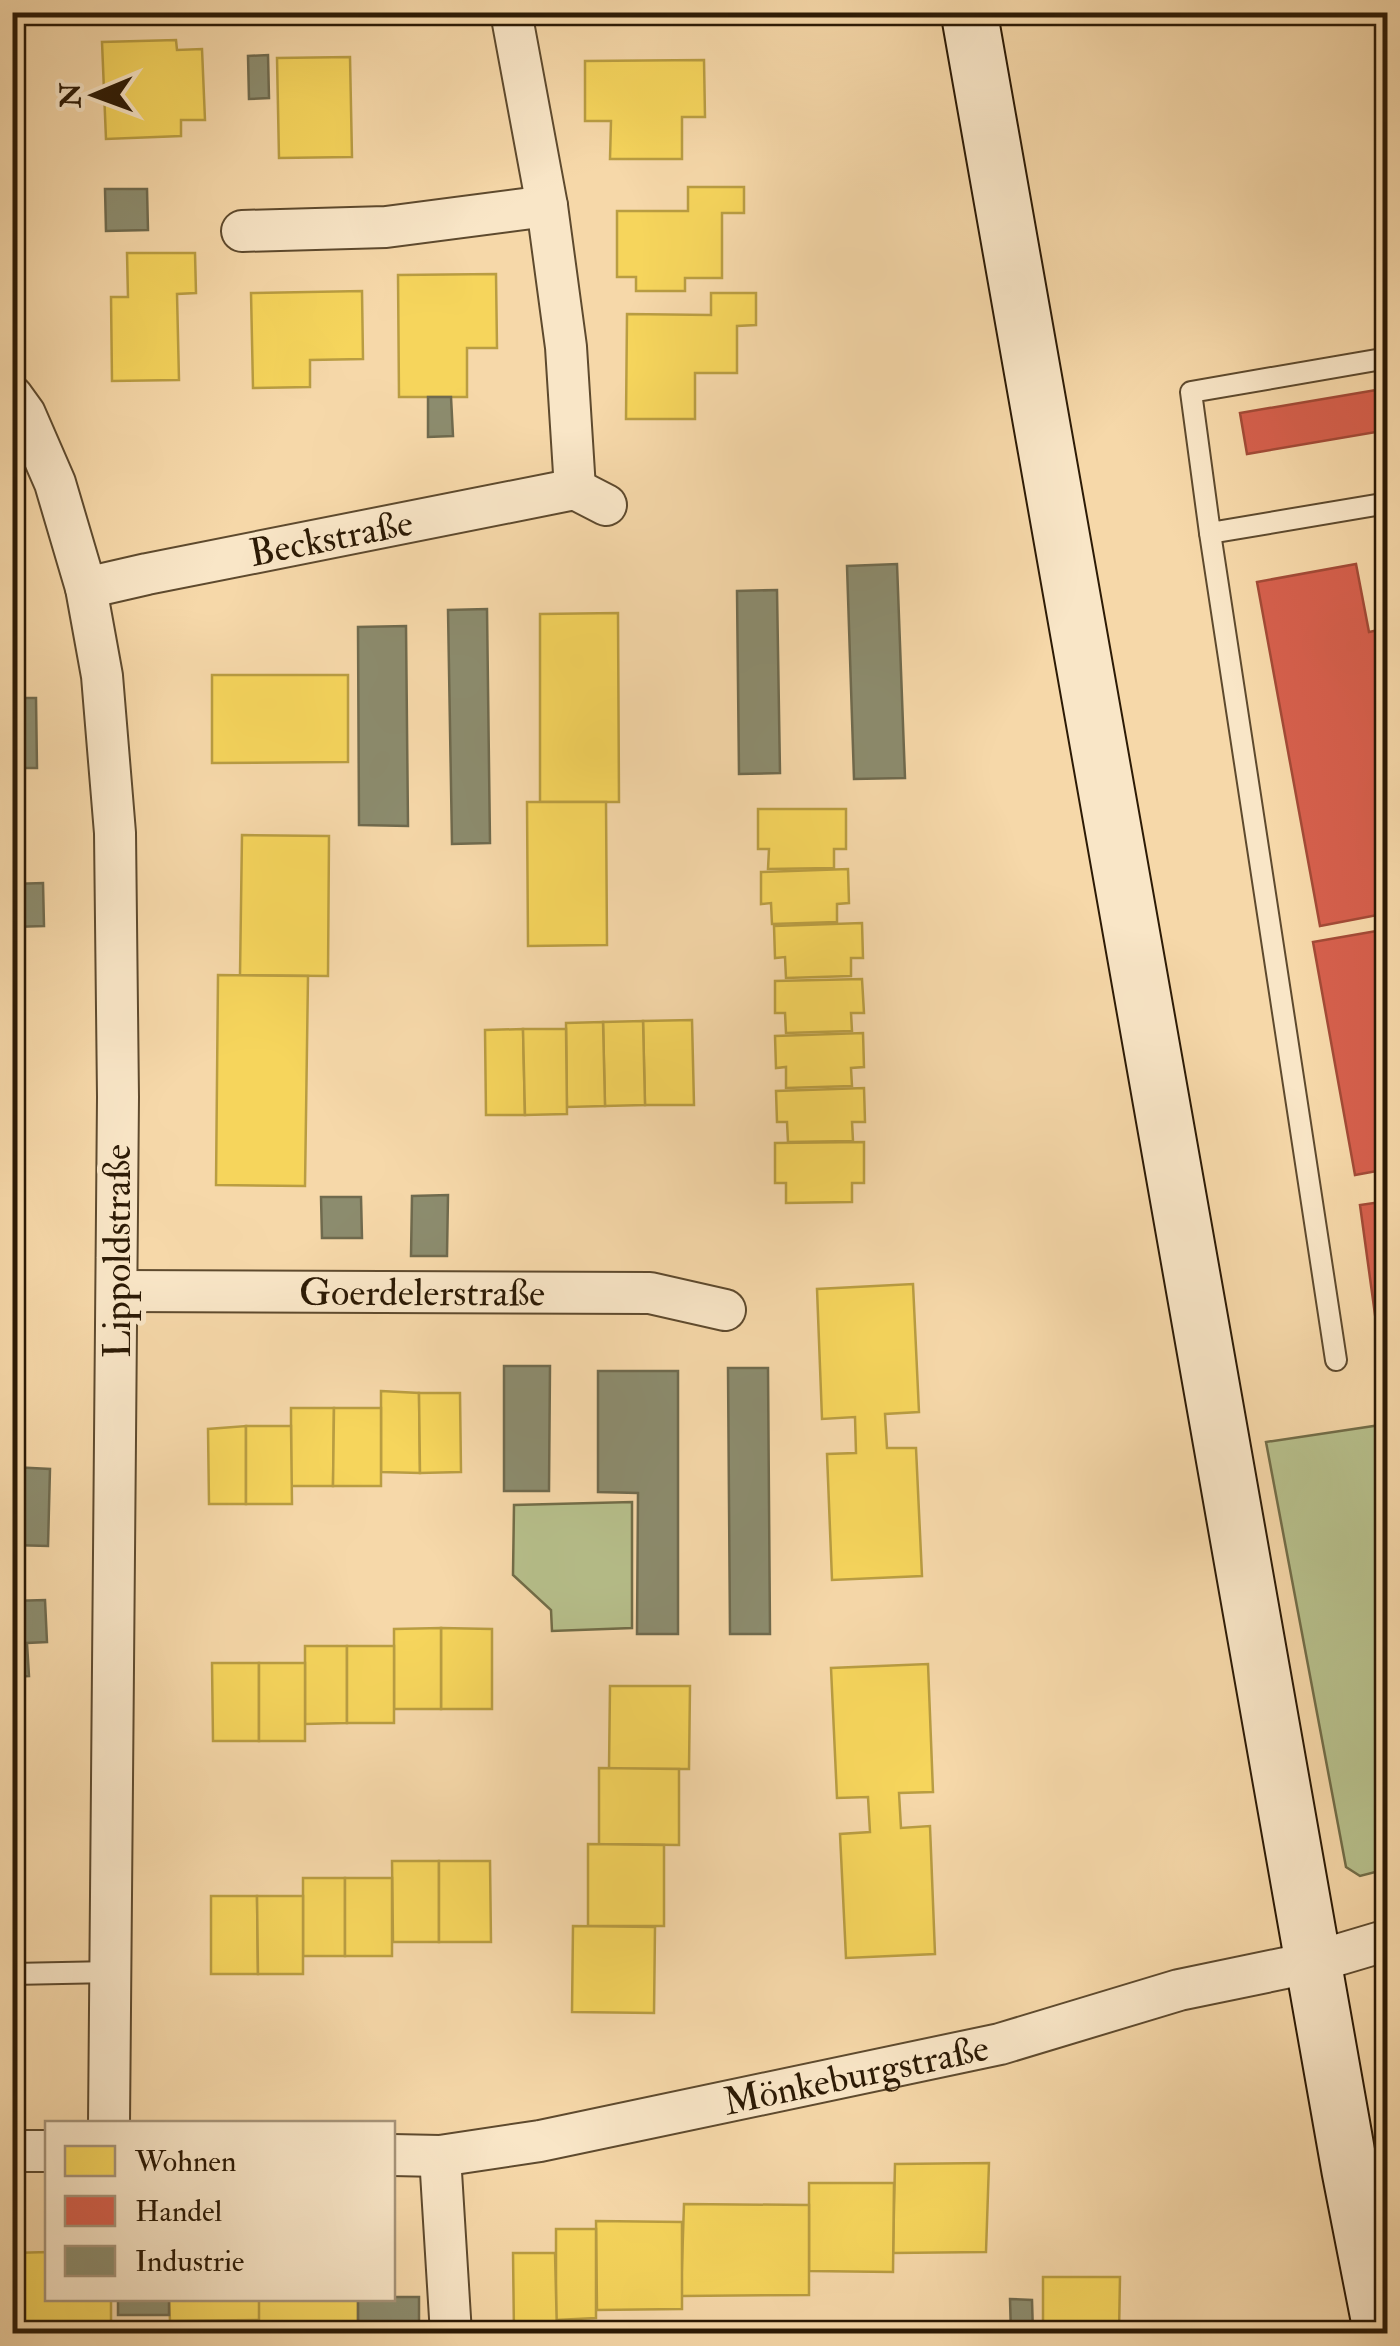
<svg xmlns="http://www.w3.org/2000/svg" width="1400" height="2346" font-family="'IM FELL Double Pica',serif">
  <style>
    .green { fill: #b7c08c; stroke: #726d48; stroke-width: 2.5 }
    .homes { fill: #f6d55c; stroke: #b99d42; stroke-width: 2.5 }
    .shops { fill: #d6604d; stroke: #a34b37; stroke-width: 2.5 }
    .industry { fill: #8c8c6e; stroke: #6f6a4e; stroke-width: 2.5 }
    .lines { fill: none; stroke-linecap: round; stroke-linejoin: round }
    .lane-casing { stroke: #5e4a2e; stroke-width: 24 }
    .street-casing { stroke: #5e4a2e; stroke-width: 44 }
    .secondary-casing { stroke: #2c1a05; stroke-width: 59 }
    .lane { stroke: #f9e6c7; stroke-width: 20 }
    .street { stroke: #f9e6c7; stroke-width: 40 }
    .secondary { stroke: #f9e6c7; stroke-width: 55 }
    .labels { text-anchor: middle; stroke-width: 10; stroke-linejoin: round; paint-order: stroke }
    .street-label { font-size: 38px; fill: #2c1a05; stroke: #f9e6c7 }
  </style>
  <rect width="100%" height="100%" fill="#f6d8a9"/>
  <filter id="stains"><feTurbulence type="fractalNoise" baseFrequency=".002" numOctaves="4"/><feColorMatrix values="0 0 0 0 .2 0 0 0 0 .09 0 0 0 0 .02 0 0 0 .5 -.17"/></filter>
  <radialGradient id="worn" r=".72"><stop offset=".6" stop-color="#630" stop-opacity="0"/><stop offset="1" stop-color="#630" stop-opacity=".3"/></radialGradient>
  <g class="green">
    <path d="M1387,1424V1869L1360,1876L1346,1867L1266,1442Z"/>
    <path d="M632,1502V1628L552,1631L551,1610L513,1575L514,1505Z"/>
  </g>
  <g class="homes">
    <rect x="586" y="12" width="69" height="10"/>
    <path d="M176,40L177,50L202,49L205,120H181V136L106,139L102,42Z"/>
    <path d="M350,57L352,157L279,158L277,58Z"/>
    <path d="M704,60L705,117H682V159H610L611,121H585V61Z"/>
    <path d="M688,187H744V213H722V278H685V291H636V277H617V211H688Z"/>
    <path d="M127,253H195L196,293L177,294L179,380L112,381L111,297H128Z"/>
    <path d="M496,274L497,348H467V397H399L398,275Z"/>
    <path d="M362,291L363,359L310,360V387L253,388L251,293Z"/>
    <path d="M711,293H756V325L737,326V373H695V419H626L627,314L711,315Z"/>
    <path d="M618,613L619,802H540V614Z"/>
    <path d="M212,675H348V762L212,763Z"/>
    <path d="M527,802H606L607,945L528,946Z"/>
    <path d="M758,809H846V849H834V868L768,869L769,849H758Z"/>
    <path d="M242,835L329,836L328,976L240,975Z"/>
    <path d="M848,869L849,903L837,904V922L772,924L771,903L761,904V872Z"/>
    <path d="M862,923L863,958H851V976L786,978L785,957L775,958L774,926Z"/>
    <path d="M218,975L308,976L305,1186L216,1185Z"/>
    <path d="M862,979L864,1013H851L852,1031L786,1033L785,1013H775V981Z"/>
    <path d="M692,1020L694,1105H645L643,1021Z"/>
    <path d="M643,1021L645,1105L605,1106L603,1022Z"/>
    <path d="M603,1022L605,1106L567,1107L566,1023Z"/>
    <path d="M523,1029L525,1115H486L485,1030Z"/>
    <path d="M523,1029H566L567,1114L525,1115Z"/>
    <path d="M863,1033L864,1067L851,1068L852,1086L786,1088V1067L776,1068L775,1036Z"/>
    <path d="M864,1088L865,1122H852L853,1141L788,1142L787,1122H777L776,1091Z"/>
    <path d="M864,1142V1183H852V1202L786,1203V1183H775V1143Z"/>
    <path d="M913,1284L919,1412L885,1414L887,1448H916L922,1576L832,1580L827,1454L856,1453L855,1417L822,1419L817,1289Z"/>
    <path d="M381,1391L419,1393L420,1473L381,1472Z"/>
    <path d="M419,1393H460L461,1472L420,1473Z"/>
    <path d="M291,1408H334L333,1486H291Z"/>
    <path d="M334,1408H381V1486H333Z"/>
    <path d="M246,1426V1504H209L208,1429Z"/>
    <path d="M246,1426H291L292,1504H246Z"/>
    <path d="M441,1628L492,1629V1709H441Z"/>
    <path d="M441,1628V1709H394V1629Z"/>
    <path d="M305,1646H347V1723L305,1724Z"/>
    <rect x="347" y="1646" width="47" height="77"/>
    <path d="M212,1663H259V1741H213Z"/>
    <rect x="259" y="1663" width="46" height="78"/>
    <path d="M928,1664L933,1792L899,1793L901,1828L930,1826L935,1954L846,1958L840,1834L870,1832L868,1797L837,1798L831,1668Z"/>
    <path d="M610,1686H690L689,1769H609Z"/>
    <path d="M599,1768L679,1769V1845L599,1844Z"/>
    <path d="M588,1844L664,1845V1926H588Z"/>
    <path d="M392,1861H439V1942H393Z"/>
    <path d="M439,1861H490L491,1942H439Z"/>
    <rect x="303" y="1878" width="42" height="78"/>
    <rect x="345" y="1878" width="47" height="78"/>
    <path d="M211,1896H257L258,1974H211Z"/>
    <path d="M257,1896H303V1974H258Z"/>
    <path d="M573,1926L655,1927L654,2013L572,2012Z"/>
    <path d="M989,2163L986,2252L893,2253L895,2164Z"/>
    <path d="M809,2183H894L893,2272L809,2271Z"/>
    <path d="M684,2204L809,2205V2295L681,2296Z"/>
    <path d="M596,2221L682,2222V2309L597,2310Z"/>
    <path d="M556,2229H596V2318L556,2320Z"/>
    <path d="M48,2252V2298H111V2330L12,2331V2253Z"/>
    <path d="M513,2253H555L557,2334H514Z"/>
    <path d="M1043,2277H1120L1119,2334H1043Z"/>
    <path d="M169,2298H259L260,2320L170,2321Z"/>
    <rect x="259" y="2298" width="99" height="36"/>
  </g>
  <g class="shops">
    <path d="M1388,388V430L1247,454L1240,413Z"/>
    <path d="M1356,564L1369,632L1388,628V913L1320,926L1257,582Z"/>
    <path d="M1388,929V1169L1355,1175L1313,942Z"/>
    <path d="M1388,1201V1350L1380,1351L1360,1205Z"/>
  </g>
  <g class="industry">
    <path d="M268,55L269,98L249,99L248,56Z"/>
    <path d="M105,189H147L148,230L106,231Z"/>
    <path d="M428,397H451L453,436L428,437Z"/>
    <path d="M897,564L905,778L854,779L847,566Z"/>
    <path d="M777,590L780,773L739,774L737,591Z"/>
    <path d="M487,609L490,843L452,844L448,610Z"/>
    <path d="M406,626L408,826L359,825L358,627Z"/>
    <path d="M12,698H36L37,768H12Z"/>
    <path d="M43,883L44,926L12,927V884Z"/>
    <rect x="12" y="993" width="9" height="78"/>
    <path d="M448,1195L447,1256H411L412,1196Z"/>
    <path d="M321,1197H361L362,1238H322Z"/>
    <path d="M504,1366H550L549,1491H504Z"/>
    <path d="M728,1368H768L770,1634H730Z"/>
    <path d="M598,1371H678V1634H637L638,1493L598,1492Z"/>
    <path d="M12,1467L50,1469L48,1546L12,1545Z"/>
    <path d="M45,1600L47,1642L27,1643L29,1676L12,1677V1601Z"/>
    <path d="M392,2297H419V2334H358V2298Z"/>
    <rect x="118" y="2298" width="51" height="17"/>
    <path d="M1010,2299L1032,2300L1033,2334H1011Z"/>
  </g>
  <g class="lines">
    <g class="lane-casing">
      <g id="lane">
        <path d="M1388,358L1191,392L1210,533L1388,503"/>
        <path d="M1210,533L1336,1360"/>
        <path d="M12,1974L112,1972"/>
      </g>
    </g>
    <g class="street-casing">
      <g id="street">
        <path d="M511,12L547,206L566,347L575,489"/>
        <path d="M242,231L386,227L547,206"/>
        <path d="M12,396L25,414L55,483L86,588L102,676L115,833L118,1097L109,2124"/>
        <path id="s1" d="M86,588L147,574L575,489L606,505"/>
        <path id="s2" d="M117,1291L650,1293L725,1310"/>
        <path d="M12,2151H48"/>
        <path id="s3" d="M392,2155L440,2156L540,2141L1000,2044L1179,1990L1314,1962L1388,1940"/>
        <path d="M440,2156L451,2334"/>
      </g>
    </g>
    <g class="secondary-casing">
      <path id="secondary" d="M969,12L1350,2171L1382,2334"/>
    </g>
    <use href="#lane" class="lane"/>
    <use href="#street" class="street"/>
    <use href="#secondary" class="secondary"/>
  </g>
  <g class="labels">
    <g class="street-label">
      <text dy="13" stroke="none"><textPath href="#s1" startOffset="250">Beckstraße</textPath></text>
      <text transform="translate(117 1251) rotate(-90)" y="13">Lippoldstraße</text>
      <text dy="13" stroke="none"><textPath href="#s2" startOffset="305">Goerdelerstraße</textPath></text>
      <text dy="13" stroke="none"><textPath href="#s3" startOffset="472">Mönkeburgstraße</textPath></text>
    </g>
  </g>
  <rect width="1400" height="2346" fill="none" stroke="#f6d8a9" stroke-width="50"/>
  <rect x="15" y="15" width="1370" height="2316" fill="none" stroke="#2c1a05" stroke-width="5"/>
  <rect x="25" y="25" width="1350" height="2296" fill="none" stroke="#2c1a05" stroke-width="2.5"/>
  <rect x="45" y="2121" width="350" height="180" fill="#f9e6c7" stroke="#a79479" stroke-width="2.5"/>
  <rect x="65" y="2146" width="50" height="30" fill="#f6d55c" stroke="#a79479" stroke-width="2.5"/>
  <text x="135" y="2171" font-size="30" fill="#2c1a05">Wohnen</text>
  <rect x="65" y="2196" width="50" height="30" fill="#d6604d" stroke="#a79479" stroke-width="2.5"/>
  <text x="135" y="2221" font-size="30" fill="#2c1a05">Handel</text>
  <rect x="65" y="2246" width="50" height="30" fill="#8c8c6e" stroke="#a79479" stroke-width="2.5"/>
  <text x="135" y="2271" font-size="30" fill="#2c1a05">Industrie</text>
  <g transform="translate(95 95) rotate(269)" stroke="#f9e6c7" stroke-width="8" paint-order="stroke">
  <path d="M0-8L18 38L0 25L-18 38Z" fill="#2c1a05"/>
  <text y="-15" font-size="28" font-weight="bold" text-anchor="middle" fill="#2c1a05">N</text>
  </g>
  <rect width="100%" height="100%" filter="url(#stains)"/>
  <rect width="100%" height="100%" fill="url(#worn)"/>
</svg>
